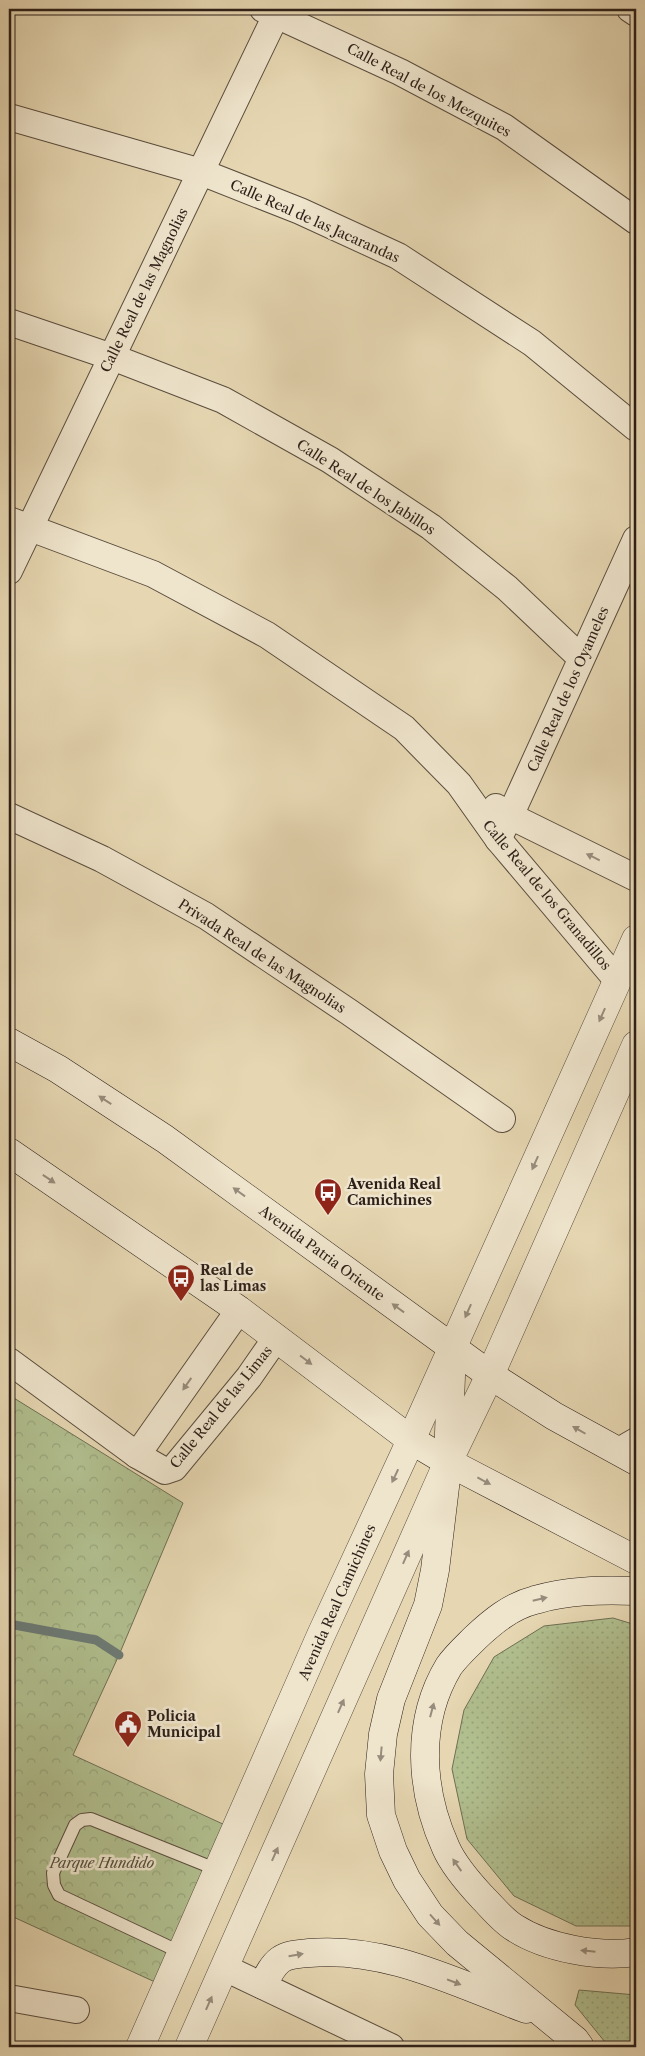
<svg xmlns="http://www.w3.org/2000/svg" width="645" height="2056" font-family="'Libre Caslon Text',serif">
  <style>
    .grass { fill: url(#grass-dots); stroke: #6e6f54 }
    .park { fill: url(#park-crowns); stroke: #6e6f54 }
    .lines { fill: none; stroke-linecap: round; stroke-linejoin: round }
    .stream { stroke: #6d7b76; stroke-width: 9 }
    .service-casing { stroke: #5a4d3e; stroke-width: 14 }
    .minor-casing { stroke: #5a4d3e; stroke-width: 28 }
    .tertiary-casing { stroke: #5a4d3e; stroke-width: 29 }
    .secondary-casing { stroke: #2c1f18; stroke-width: 29 }
    .service { stroke: #efe5cd; stroke-width: 12 }
    .minor { stroke: #efe5cd; stroke-width: 26 }
    .tertiary { stroke: #efe5cd; stroke-width: 28 }
    .secondary { stroke: #efe5cd; stroke-width: 28 }
    .oneway { fill: #978c7c }
    .labels { text-anchor: middle; stroke-width: 5; stroke-linejoin: round; paint-order: stroke }
    .street-label { font-size: 14px; fill: #2c1f18; stroke: #efe5cd }
    .poi-label { font-size: 14px; font-weight: bold; fill: #2c1f18; stroke: #efe5cd; text-anchor: start }
    .park-label { font-size: 14px; font-style: italic; fill: #544f3c; stroke: #efe5cd }
  </style>
  <defs>
    <pattern id="grass-dots" width="8" height="8" patternUnits="userSpaceOnUse" patternTransform="scale(1.25)"><rect width="8" height="8" fill="#b1bf8f"/><path d="M2 2h.1M6 6h.1" fill="none" stroke="#98a47b" stroke-width="1.8" stroke-linecap="round"/></pattern>
    <pattern id="park-crowns" width="20" height="18" patternUnits="userSpaceOnUse" patternTransform="scale(1.25)"><rect width="20" height="18" fill="#b1bf8f"/><path d="M2 6a3 3 0 1 1 6 0M12 15a3 3 0 1 1 6 0" fill="none" stroke="#98a47b"/></pattern>
  </defs>
  <rect width="100%" height="100%" fill="#e6d7b2"/>
  <filter id="stains"><feTurbulence type="fractalNoise" baseFrequency=".004" numOctaves="4"/><feColorMatrix values="0 0 0 0 .2 0 0 0 0 .09 0 0 0 0 .02 0 0 0 .5 -.17"/></filter>
  <radialGradient id="worn" r=".72"><stop offset=".6" stop-color="#630" stop-opacity="0"/><stop offset="1" stop-color="#630" stop-opacity=".3"/></radialGradient>
  <g class="grass">
    <path d="M613,1618L636,1625V1926H576L514,1896L467,1839L452,1769L464,1710L494,1657L544,1626Z"/>
    <path d="M579,1990L636,1995V2047H609L575,2005Z"/>
  </g>
  <path class="park" d="M9,1395L183,1503L119,1655L73,1755L225,1825L155,1982L9,1915Z"/>
  <g class="lines">
    <path class="stream" d="M9,1624L96,1640L119,1655"/>
    <g class="service-casing">
      <g id="service">
        <path d="M610,1448L636,1433"/>
        <path d="M182,1953L59,1895L54,1885L53,1873L75,1825L82,1820L91,1819L218,1870"/>
      </g>
    </g>
    <g class="minor-casing">
      <g id="minor">
        <path d="M263,9L400,72L504,127L636,221"/>
        <path d="M630,9L636,13"/>
        <path d="M9,117L201,172L300,211L398,256L532,343L636,428"/>
        <path d="M9,322L112,357L223,400L330,460L431,527L507,588L581,658"/>
        <path d="M9,520L153,574L267,635L404,728L459,784L498,839L617,980"/>
        <path d="M9,571L279,9"/>
        <path d="M496,807L510,816L636,878"/>
        <path d="M9,816L102,859L206,916L349,1012L502,1119"/>
        <path d="M498,839L510,816L636,539"/>
        <path d="M9,1361L137,1455L165,1471L174,1468L249,1377L276,1338"/>
        <path d="M137,1455L239,1310"/>
        <path d="M225,1968L391,2047"/>
        <path d="M9,1998L76,2010"/>
      </g>
    </g>
    <g class="tertiary-casing">
      <g id="tertiary">
        <path d="M140,2047L321,1635L411,1440L636,939"/>
        <path d="M189,2047L448,1462L490,1375L636,1045"/>
      </g>
    </g>
    <g class="secondary-casing">
      <g id="secondary">
        <path d="M9,1042L58,1069L165,1139L490,1375L554,1416L636,1461"/>
        <path d="M9,1152L239,1310L411,1440L448,1462L636,1560"/>
        <path d="M452,1347L448,1462L435,1570L428,1605L391,1699L383,1734L379,1774L381,1815L393,1851L407,1880L430,1915L457,1943L575,2040L580,2047"/>
        <path d="M636,1591C602,1590 568,1590 535,1600C511,1606 492,1622 475,1638C466,1647 456,1656 449,1666C415,1722 420,1791 446,1848C454,1866 469,1883 482,1897C492,1907 503,1921 515,1928C546,1948 600,1958 636,1952"/>
        <path d="M263,1985C267,1977 272,1966 280,1960C288,1954 299,1954 309,1953C386,1946 456,1983 526,2009"/>
      </g>
    </g>
    <use href="#service" class="service"/>
    <use href="#minor" class="minor"/>
    <use href="#tertiary" class="tertiary"/>
    <use href="#secondary" class="secondary"/>
  </g>
  <defs><path id="oneway-solid" d="M-6-.8H1V-3.2L6.5 0L1 3.2V.8H-6Z" transform="scale(1.25)"/></defs>
  <g class="oneway">
    <use href="#oneway-solid" transform="translate(593 857) rotate(-154)"/>
    <use href="#oneway-solid" transform="translate(602 1015) rotate(114)"/>
    <use href="#oneway-solid" transform="translate(105 1100) rotate(-147)"/>
    <use href="#oneway-solid" transform="translate(535 1163) rotate(114)"/>
    <use href="#oneway-solid" transform="translate(49 1179) rotate(34)"/>
    <use href="#oneway-solid" transform="translate(239 1192) rotate(-144)"/>
    <use href="#oneway-solid" transform="translate(398 1308) rotate(-144)"/>
    <use href="#oneway-solid" transform="translate(468 1311) rotate(114)"/>
    <use href="#oneway-solid" transform="translate(306 1360) rotate(37)"/>
    <use href="#oneway-solid" transform="translate(187 1384) rotate(125)"/>
    <use href="#oneway-solid" transform="translate(579 1430) rotate(-150)"/>
    <use href="#oneway-solid" transform="translate(395 1476) rotate(115)"/>
    <use href="#oneway-solid" transform="translate(484 1481) rotate(28)"/>
    <use href="#oneway-solid" transform="translate(406 1557) rotate(-66)"/>
    <use href="#oneway-solid" transform="translate(540 1599) rotate(-13)"/>
    <use href="#oneway-solid" transform="translate(341 1706) rotate(-66)"/>
    <use href="#oneway-solid" transform="translate(432 1710) rotate(-75)"/>
    <use href="#oneway-solid" transform="translate(381 1754) rotate(95)"/>
    <use href="#oneway-solid" transform="translate(275 1854) rotate(-66)"/>
    <use href="#oneway-solid" transform="translate(457 1865) rotate(-125)"/>
    <use href="#oneway-solid" transform="translate(435 1920) rotate(48)"/>
    <use href="#oneway-solid" transform="translate(588 1951) rotate(-174)"/>
    <use href="#oneway-solid" transform="translate(296 1955) rotate(-10)"/>
    <use href="#oneway-solid" transform="translate(454 1982) rotate(21)"/>
    <use href="#oneway-solid" transform="translate(209 2003) rotate(-66)"/>
  </g>
  <defs>
    <g id="bus-pin" transform="scale(1.4375)"><path d="M0 17L-7.5 6A9.5 9.5 0 1 1 7.5 6Z" fill="#8f2418" stroke="#efe5cd"/><path d="M-5-6H5V4H4V6H2V4H-2V6H-4V4H-5ZM-3.5-4V0h7V-4ZM-3.5 1.2v1.5H-2V1.2ZM2 1.2v1.5H3.5V1.2Z" fill="#fff"/></g>
    <g id="civic-pin" transform="scale(1.4375)"><path d="M0 17L-7.5 6A9.5 9.5 0 1 1 7.5 6Z" fill="#8f2418" stroke="#efe5cd"/><path d="M-.6-6.5H3V-4.5H.6V-3L4-1V1h2V6H-6V1h2V-1L-.6-3ZM-1.2 2.5V6h2.4V2.5Z" fill="#fff"/></g>
  </defs>
  <g fill-rule="evenodd">
    <use href="#bus-pin" x="328" y="1192"/>
    <use href="#bus-pin" x="181" y="1278"/>
    <use href="#civic-pin" x="128" y="1724"/>
  </g>
  <g class="labels">
    <g class="street-label">
      <text transform="translate(429 90) rotate(28)" y="5">Calle Real de los Mezquites</text>
      <text transform="translate(315 221) rotate(24)" y="5">Calle Real de las Jacarandas</text>
      <text transform="translate(144 290) rotate(-64)" y="5">Calle Real de las Magnolias</text>
      <text transform="translate(366 487) rotate(33)" y="5">Calle Real de los Jabillos</text>
      <text transform="translate(568 689) rotate(-66)" y="5">Calle Real de los Oyameles</text>
      <text transform="translate(547 895) rotate(50)" y="5">Calle Real de los Granadillos</text>
      <text transform="translate(262 956) rotate(33)" y="5">Privada Real de las Magnolias</text>
      <text transform="translate(322 1253) rotate(36)" y="5">Avenida Patria Oriente</text>
      <text transform="translate(221 1407) rotate(-51)" y="5">Calle Real de las Limas</text>
      <text transform="translate(337 1602) rotate(-66)" y="5">Avenida Real Camichines</text>
    </g>
    <g class="poi-label">
      <text x="347" y="1189">Avenida Real<tspan x="347" dy="16">Camichines</tspan></text>
      <text x="200" y="1275">Real de<tspan x="200" dy="16">las Limas</tspan></text>
      <text x="147" y="1721">Policia<tspan x="147" dy="16">Municipal</tspan></text>
    </g>
    <g class="park-label">
      <text x="102" y="1868">Parque Hundido</text>
    </g>
  </g>
  <rect width="645" height="2056" fill="none" stroke="#e6d7b2" stroke-width="30"/>
  <rect x="10" y="10" width="625" height="2036" fill="none" stroke="#2c1f18" stroke-width="2.5"/>
  <rect x="15" y="15" width="615" height="2026" fill="none" stroke="#2c1f18"/>
  <rect width="100%" height="100%" filter="url(#stains)"/>
  <rect width="100%" height="100%" fill="url(#worn)"/>
</svg>
